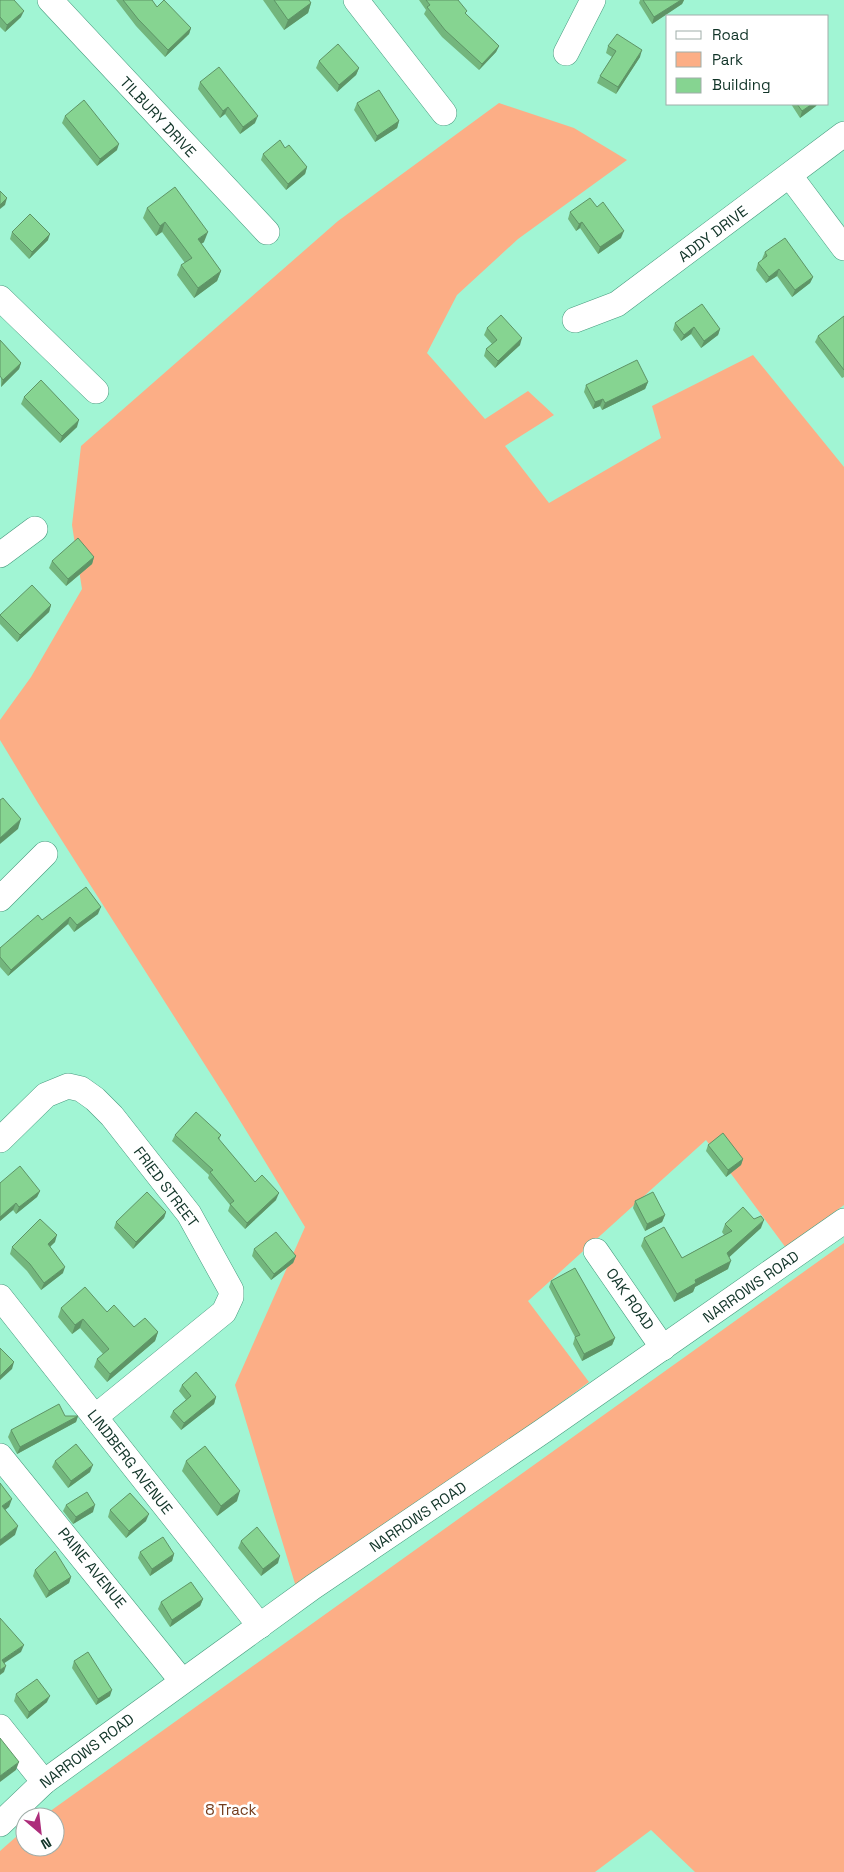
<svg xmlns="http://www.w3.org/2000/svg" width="844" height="1872" font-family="'Space Grotesk',sans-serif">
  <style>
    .green { fill: #fcae86 }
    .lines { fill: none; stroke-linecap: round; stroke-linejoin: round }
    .minor-casing { stroke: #479b7e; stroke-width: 26 }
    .minor { stroke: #fff; stroke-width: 25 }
    .wall { fill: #73b67d }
    .shaded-wall { fill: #5e9466 }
    .building { fill: #86d491; stroke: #5e9466 }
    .labels { text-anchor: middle; stroke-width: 5; stroke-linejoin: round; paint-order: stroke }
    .street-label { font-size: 15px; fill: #113428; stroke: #fff }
    .park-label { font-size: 15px; fill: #743c1c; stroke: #fff }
  </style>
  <rect width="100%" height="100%" fill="#a1f5d4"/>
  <g class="green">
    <path d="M499,103L574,128L627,160L518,239L457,295L427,353L485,419L528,391L554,415L505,446L549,503L661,438L652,406L753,355L844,467V1205L786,1248L706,1140L528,1301L589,1382L299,1597L235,1385L305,1227L228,1101L38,803L0,740V720L31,677L82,589L72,525L81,446L338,221Z"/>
    <path d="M844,1243V1872H695L651,1830L595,1872H0V1851L25,1829V1847H55V1817H42Z"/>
  </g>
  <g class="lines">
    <g class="minor-casing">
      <g id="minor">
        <path d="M50,0L267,232"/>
        <path d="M356,0L444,113"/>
        <path d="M566,53L593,0"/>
        <path d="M790,176L844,248"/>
        <path d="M0,298L96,391"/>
        <path d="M575,320L617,304L844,134"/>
        <path d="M0,555L35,529"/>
        <path d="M0,899L45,854"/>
        <path d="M0,1140L46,1095L68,1086L81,1089L95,1099L112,1116L189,1214L231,1290V1297L224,1312L95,1417"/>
        <path d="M596,1251L663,1348"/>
        <path d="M0,1297L260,1626"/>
        <path d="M0,1456L182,1681"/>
        <path d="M0,1727L44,1782"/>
        <path d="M0,1824L44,1782L313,1587L543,1431L844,1221"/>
      </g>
    </g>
    <use href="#minor" class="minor"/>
  </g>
  <g class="wall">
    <path d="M0,0L21,17L5,32L0,27Z"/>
    <path d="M116,0H152L157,7L191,28L189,34L165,57L136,26Z"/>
    <path d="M263,0H309L311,3L308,13L284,30Z"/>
    <path d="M419,0H458L466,14L499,46L496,52L479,70L442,37L424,14L426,10Z"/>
    <path d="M640,0H684L682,4L652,24L639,3Z"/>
    <path d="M608,46L640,57L616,94L597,83L600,76L612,57L606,53Z"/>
    <path d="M319,61L359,68L356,75L337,92L316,68Z"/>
    <path d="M200,82L255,123L240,134L225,114L220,118L198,89Z"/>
    <path d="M357,103L399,121L397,128L375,142L354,110Z"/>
    <path d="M791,104H817L816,106L800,118Z"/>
    <path d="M65,116L117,150L97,166L62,123Z"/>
    <path d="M285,148L307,167L305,174L286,190L261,160L263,154Z"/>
    <path d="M597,207L621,238L598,254L580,228L576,231L568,219L570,212Z"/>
    <path d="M147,208L204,242L201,244L221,271L217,281L194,298L177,275L181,265L185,263L162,232L156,236L143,218Z"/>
    <path d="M12,232L48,240L29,259L10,239Z"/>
    <path d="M765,252L813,277L810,283L792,297L777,276L766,283L756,270L758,263L763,260L762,259Z"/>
    <path d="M844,316V377L842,378L815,342L818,336Z"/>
    <path d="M675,323L720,329L718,335L701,348L691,334L681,341L673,330Z"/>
    <path d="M487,328L520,345L495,368L484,356L486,349L492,344L484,335Z"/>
    <path d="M0,340L21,363L19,369L1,387Z"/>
    <path d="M648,382L645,389L602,410L600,406L593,409L584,392L586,385Z"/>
    <path d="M24,397L77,427L60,443L21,404Z"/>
    <path d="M94,557L92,564L66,586L49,568L52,561Z"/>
    <path d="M51,605L49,612L17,642L0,624V615Z"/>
    <path d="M98,914L74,932L68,924L8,976L0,967V948L42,920Z"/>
    <path d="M175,1135H221L219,1140L255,1182L276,1200L245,1229L228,1211L230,1205L208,1178L209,1175L172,1141Z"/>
    <path d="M708,1145L743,1159L741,1165L726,1177L706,1151Z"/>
    <path d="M0,1183L40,1191L37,1197L16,1214L13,1210L0,1221Z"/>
    <path d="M635,1201L665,1215L662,1222L645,1231L633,1208Z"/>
    <path d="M166,1212L164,1218L133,1249L114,1228L116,1222Z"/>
    <path d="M725,1224L761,1228L729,1257L728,1269L695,1287L693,1292L674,1302L641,1246L644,1238L682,1258L724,1235L722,1232Z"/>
    <path d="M55,1242L50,1246L63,1273L41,1290L27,1271L10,1254L12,1247Z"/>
    <path d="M254,1249L296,1256L293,1263L271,1280L252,1256Z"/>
    <path d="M551,1281L615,1338L612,1345L582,1361L573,1344L575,1337L549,1287Z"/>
    <path d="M61,1308L107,1312L134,1327L158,1332L155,1341L107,1382L94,1367L97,1359L103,1354L80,1328L72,1334L58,1317Z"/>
    <path d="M182,1385L216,1397L214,1404L181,1430L170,1417L173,1411L186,1400L179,1391Z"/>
    <path d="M65,1416H78L76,1422L17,1454L8,1437L11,1430Z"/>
    <path d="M55,1461L90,1472L68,1488L52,1467Z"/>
    <path d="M186,1461L237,1501L217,1516L182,1471Z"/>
    <path d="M66,1505L93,1512L73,1524L63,1511Z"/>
    <path d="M110,1510L146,1521L126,1538L108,1517Z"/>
    <path d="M241,1541L278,1563L261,1576L238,1548Z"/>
    <path d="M140,1552L174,1554L172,1561L150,1576L138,1558Z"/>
    <path d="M35,1570L71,1577L69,1583L46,1598L33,1576Z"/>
    <path d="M203,1599L200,1606L170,1627L158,1609L161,1602Z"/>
    <path d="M74,1661L110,1696L96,1705L72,1668Z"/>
    <path d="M16,1694L47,1702L27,1719L14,1701Z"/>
  </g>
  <g class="shaded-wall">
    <path d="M681,0H684L682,4L652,24L654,17Z"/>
    <path d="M311,3L308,13L284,30L288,20Z"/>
    <path d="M24,11L21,17L5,32L7,25Z"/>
    <path d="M191,28L189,34L165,57L168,50Z"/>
    <path d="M499,46L496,52L479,70L482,64Z"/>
    <path d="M642,50L640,57L616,94L618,87Z"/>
    <path d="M359,68L356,75L337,92L339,85Z"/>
    <path d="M812,104H817L816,106L800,118L802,111Z"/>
    <path d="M228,107L225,114L220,118L223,111Z"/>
    <path d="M258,116L255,123L240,134L243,127Z"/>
    <path d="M399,121L397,128L375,142L377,136Z"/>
    <path d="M119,144L117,150L97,166L100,159Z"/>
    <path d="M307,167L305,174L286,190L288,184Z"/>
    <path d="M7,198L5,205L0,209V205Z"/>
    <path d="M165,222L162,232L156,236L160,226Z"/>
    <path d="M582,222L580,228L576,231L579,224Z"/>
    <path d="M624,231L621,238L598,254L600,247Z"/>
    <path d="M208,232L204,242L194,249L198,239Z"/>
    <path d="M50,234L48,240L29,259L32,252Z"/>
    <path d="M779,269L777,276L766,283L769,277Z"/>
    <path d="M221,271L217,281L194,298L198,288Z"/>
    <path d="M813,277L810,283L792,297L795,290Z"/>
    <path d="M694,327L691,334L681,341L684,335Z"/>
    <path d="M720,329L718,335L701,348L704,341Z"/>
    <path d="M522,338L520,345L495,368L498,361Z"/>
    <path d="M21,363L19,369L1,387L3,380Z"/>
    <path d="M648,382L645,389L602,410L605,403Z"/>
    <path d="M603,399L600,406L593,409L595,402Z"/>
    <path d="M79,420L77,427L60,443L62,436Z"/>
    <path d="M94,557L92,564L66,586L68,579Z"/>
    <path d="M51,605L49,612L17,642L20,635Z"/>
    <path d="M21,819L18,829L0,844V838Z"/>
    <path d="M101,907L98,914L74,932L77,925Z"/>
    <path d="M70,917L68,924L8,976L11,970Z"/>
    <path d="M743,1159L741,1165L726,1177L728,1170Z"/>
    <path d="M40,1191L37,1197L16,1214L19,1207Z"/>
    <path d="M279,1193L276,1200L245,1229L247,1223Z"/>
    <path d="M16,1203L13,1210L0,1221V1217Z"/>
    <path d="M166,1212L164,1218L133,1249L136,1242Z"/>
    <path d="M665,1215L662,1222L645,1231L647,1224Z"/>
    <path d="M764,1220L761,1228L724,1262L727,1253Z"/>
    <path d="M57,1235L55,1242L46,1251L48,1244Z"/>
    <path d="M296,1256L293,1263L271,1280L274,1274Z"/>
    <path d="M731,1261L728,1269L695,1287L693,1292L674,1302L677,1294L695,1280Z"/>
    <path d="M65,1267L63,1273L41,1290L44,1283Z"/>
    <path d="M83,1319L80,1328L72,1334L75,1325Z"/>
    <path d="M158,1332L155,1341L107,1382L110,1374Z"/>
    <path d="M615,1338L612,1345L582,1361L584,1354Z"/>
    <path d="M14,1362L12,1369L0,1380V1376Z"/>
    <path d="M216,1397L214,1404L181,1430L184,1423Z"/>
    <path d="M78,1416L76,1422L17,1454L20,1447Z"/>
    <path d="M93,1465L90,1472L68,1488L71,1481Z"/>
    <path d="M240,1491L237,1501L217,1516L221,1506Z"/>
    <path d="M12,1499L9,1507L0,1514L2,1506Z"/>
    <path d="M95,1505L93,1512L73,1524L76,1517Z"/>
    <path d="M149,1514L146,1521L126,1538L129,1531Z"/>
    <path d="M18,1526L15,1535L0,1546V1540Z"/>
    <path d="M174,1554L172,1561L150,1576L152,1569Z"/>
    <path d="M280,1556L278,1563L261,1576L263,1569Z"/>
    <path d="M71,1577L69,1583L46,1598L49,1591Z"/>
    <path d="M203,1599L200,1606L170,1627L172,1620Z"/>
    <path d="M24,1645L21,1652L0,1666L2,1660Z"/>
    <path d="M6,1666L4,1672L0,1675V1670Z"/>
    <path d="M112,1690L110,1696L96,1705L98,1699Z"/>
    <path d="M50,1696L47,1702L27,1719L29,1712Z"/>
    <path d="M19,1762L16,1770L0,1782V1776Z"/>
  </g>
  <g class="building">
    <path d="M0,0H14L24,11L7,25L0,17Z"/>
    <path d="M123,0H152L157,7L164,0L191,28L168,50L138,19Z"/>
    <path d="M274,0H309L311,3L288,20Z"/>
    <path d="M426,0H458L467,11L465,13L499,46L482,64L445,30L427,7L430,5Z"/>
    <path d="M643,0H681L654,17Z"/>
    <path d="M617,34L642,50L618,87L600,76L616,51L608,46Z"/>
    <path d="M338,44L359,68L339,85L319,61Z"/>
    <path d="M219,67L258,116L243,127L228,107L223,111L200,82Z"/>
    <path d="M379,90L399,121L377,136L357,103Z"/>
    <path d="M84,100L119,144L100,159L65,116Z"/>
    <path d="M797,104H812L802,111Z"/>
    <path d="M280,140L285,148L289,145L307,167L288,184L263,154Z"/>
    <path d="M175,187L208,232L198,239L221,271L198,288L181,265L192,258L165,222L160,226L147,208Z"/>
    <path d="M0,191L7,198L0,205Z"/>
    <path d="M590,198L597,207L603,202L624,231L600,247L582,222L579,224L570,212Z"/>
    <path d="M30,214L50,234L32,252L12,232Z"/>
    <path d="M785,238L813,277L795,290L779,269L769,277L758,263L767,256L765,252Z"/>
    <path d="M702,304L720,329L704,341L694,327L684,335L675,323Z"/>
    <path d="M501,315L522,338L498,361L486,349L497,340L487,328Z"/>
    <path d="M844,316V370L818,336Z"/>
    <path d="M0,340L21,363L3,380L0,376Z"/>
    <path d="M637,360L648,382L605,403L603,399L595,402L586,385Z"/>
    <path d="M41,380L79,420L62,436L24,397Z"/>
    <path d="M78,538L94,557L68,579L52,561Z"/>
    <path d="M32,585L51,605L20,635L0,615Z"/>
    <path d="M3,798L21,819L0,838V800Z"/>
    <path d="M86,887L101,907L77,925L70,917L11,970L0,957V948L38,915L42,920Z"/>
    <path d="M196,1112L221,1135L218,1138L255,1182L262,1175L279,1193L247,1223L230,1204L234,1201L210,1172L213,1170L175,1135Z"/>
    <path d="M723,1133L743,1159L728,1170L708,1145Z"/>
    <path d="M20,1166L40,1191L19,1207L16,1203L0,1217V1183Z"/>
    <path d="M147,1192L166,1212L136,1242L116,1222Z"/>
    <path d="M653,1192L665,1215L647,1224L635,1201Z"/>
    <path d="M743,1207L754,1219L761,1216L764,1220L727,1253L731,1261L695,1280L696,1283L677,1294L644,1238L664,1227L682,1258L732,1231L725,1224Z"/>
    <path d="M40,1219L57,1235L48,1244L65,1267L44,1283L30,1264L12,1247Z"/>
    <path d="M276,1232L296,1256L274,1274L254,1249Z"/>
    <path d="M575,1268L615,1338L584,1354L575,1337L580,1335L551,1281Z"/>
    <path d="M85,1287L107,1312L114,1305L134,1327L145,1318L158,1332L110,1374L97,1359L109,1349L83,1319L75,1325L61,1308Z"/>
    <path d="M0,1348L14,1362L0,1376Z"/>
    <path d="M196,1372L216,1397L184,1423L173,1411L191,1396L182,1385Z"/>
    <path d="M59,1404L65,1416H78L20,1447L11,1430Z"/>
    <path d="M76,1444L93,1465L71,1481L55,1461Z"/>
    <path d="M205,1446L240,1491L221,1506L186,1461Z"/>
    <path d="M0,1483L12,1499L2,1506L18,1526L0,1540Z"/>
    <path d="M87,1492L95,1505L76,1517L66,1505Z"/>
    <path d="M130,1493L149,1514L129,1531L110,1510Z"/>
    <path d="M257,1527L280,1556L263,1569L241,1541Z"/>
    <path d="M163,1537L174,1554L152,1569L140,1552Z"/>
    <path d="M55,1551L71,1577L49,1591L35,1570Z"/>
    <path d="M191,1582L203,1599L172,1620L161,1602Z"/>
    <path d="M0,1618L24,1645L2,1660L6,1666L0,1670Z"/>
    <path d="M88,1652L112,1690L98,1699L74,1661Z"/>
    <path d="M37,1679L50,1696L29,1712L16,1694Z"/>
    <path d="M0,1738L19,1762L0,1776Z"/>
  </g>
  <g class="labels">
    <g class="street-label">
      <text transform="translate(158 117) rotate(47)" y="5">TILBURY DRIVE</text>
      <text transform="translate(713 234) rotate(-37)" y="5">ADDY DRIVE</text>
      <text transform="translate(166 1187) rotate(53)" y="5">FRIED STREET</text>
      <text transform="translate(751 1287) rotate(-35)" y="5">NARROWS ROAD</text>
      <text transform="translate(630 1299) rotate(55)" y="5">OAK ROAD</text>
      <text transform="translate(130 1462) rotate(52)" y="5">LINDBERG AVENUE</text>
      <text transform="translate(418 1517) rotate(-34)" y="5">NARROWS ROAD</text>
      <text transform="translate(92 1568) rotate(51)" y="5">PAINE AVENUE</text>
      <text transform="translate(87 1751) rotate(-37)" y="5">NARROWS ROAD</text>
    </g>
    <g class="park-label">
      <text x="231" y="1815">8 Track</text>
    </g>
  </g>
  <rect x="666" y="15" width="162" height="90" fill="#ffffff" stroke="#a0aea9"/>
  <rect x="676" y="31" width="25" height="8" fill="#ffffff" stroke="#a0aea9"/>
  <text x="712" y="40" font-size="15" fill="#113428">Road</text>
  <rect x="676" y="52" width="25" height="15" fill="#fcae86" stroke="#a0aea9"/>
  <text x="712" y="65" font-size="15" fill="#113428">Park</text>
  <rect x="676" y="78" width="25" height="15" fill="#86d491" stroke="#a0aea9"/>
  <text x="712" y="90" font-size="15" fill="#113428">Building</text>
  <g transform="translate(40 1832) rotate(152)"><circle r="24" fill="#ffffff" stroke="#a0aea9"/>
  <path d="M0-4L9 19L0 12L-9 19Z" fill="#ad2d7b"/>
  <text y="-8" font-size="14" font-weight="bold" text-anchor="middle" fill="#113428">N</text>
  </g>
</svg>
